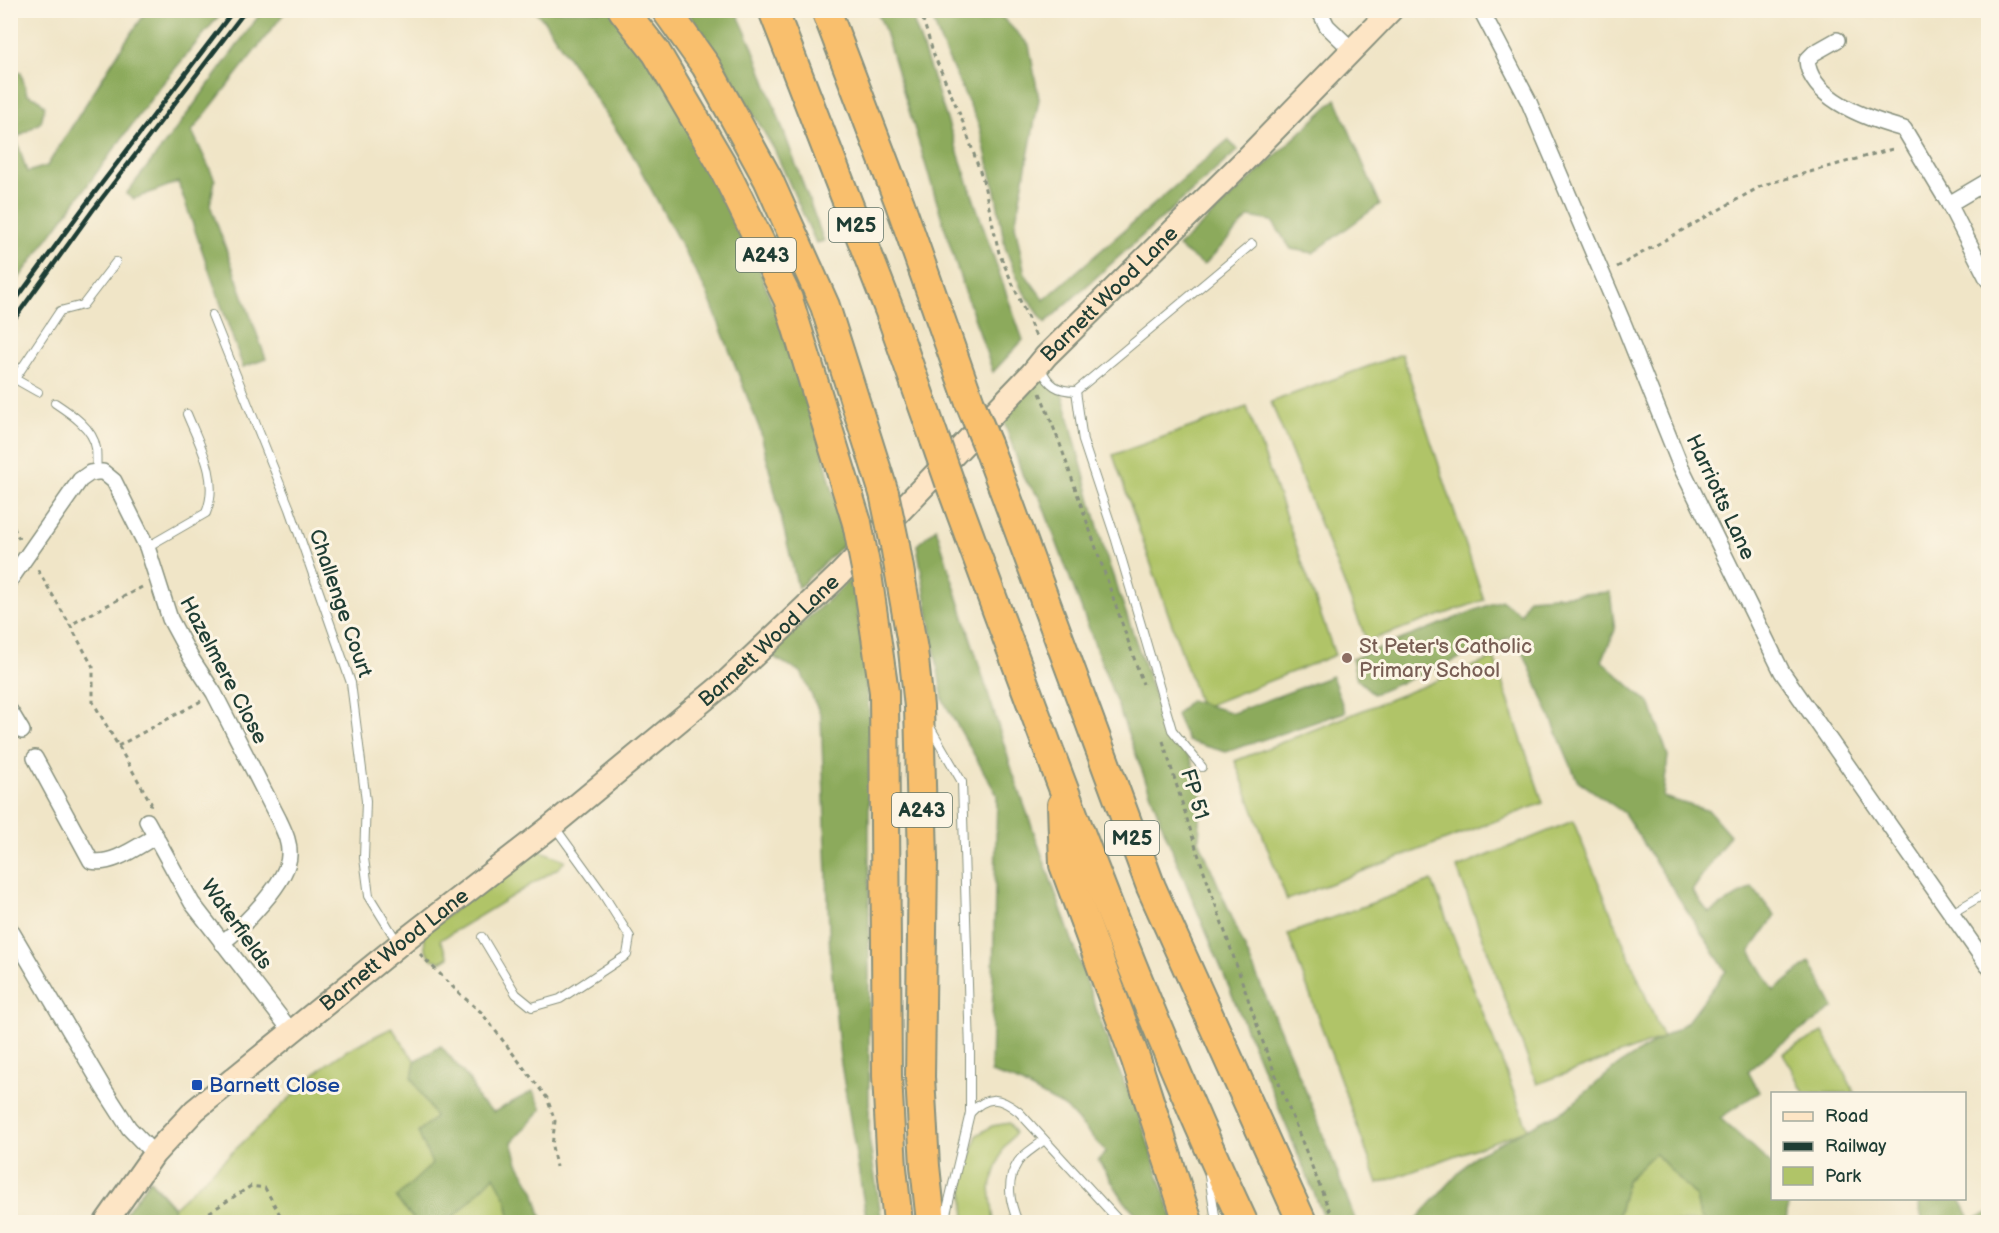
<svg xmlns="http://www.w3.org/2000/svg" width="1999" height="1233" font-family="'Balsamiq Sans',sans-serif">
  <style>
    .green { fill: #b0c468; stroke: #68804e; stroke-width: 1.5 }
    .forest { fill: #8caa5c; stroke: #567448; stroke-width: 1.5 }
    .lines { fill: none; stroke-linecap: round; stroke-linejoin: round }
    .lane-casing { stroke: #88917e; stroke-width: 10 }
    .street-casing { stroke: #88917e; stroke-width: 18 }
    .secondary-casing { stroke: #88917e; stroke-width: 26 }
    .highway-casing { stroke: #88917e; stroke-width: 32 }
    .path { stroke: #88917e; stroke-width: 3; stroke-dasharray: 4.5 4.5; stroke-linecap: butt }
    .lane { stroke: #fff; stroke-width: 8 }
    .street { stroke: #fff; stroke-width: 15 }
    .secondary { stroke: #fde5c5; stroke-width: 22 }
    .highway { stroke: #f9bf6d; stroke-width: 28 }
    .rail { stroke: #1f3d34; stroke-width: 4.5 }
    .highway-bridge-casing { stroke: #88917e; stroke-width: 32; stroke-linecap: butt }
    .highway-bridge { stroke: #f9bf6d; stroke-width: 28 }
    .education-dot { fill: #8d6e63; stroke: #fcf5e5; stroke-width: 2 }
    .transit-dot { fill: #1a4fb4; stroke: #fcf5e5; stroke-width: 2 }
    .labels { text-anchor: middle; stroke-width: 6; stroke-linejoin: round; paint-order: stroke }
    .shield { fill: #fcf5e5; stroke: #617469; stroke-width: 1.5 }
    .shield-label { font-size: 20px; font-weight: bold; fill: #1f3d34 }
    .street-label { font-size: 21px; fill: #1f3d34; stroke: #fcf5e5 }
    .education-label { font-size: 21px; fill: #785e54; stroke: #fcf5e5; text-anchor: start }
    .transit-label { font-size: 21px; fill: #164399; stroke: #fcf5e5; text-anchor: start }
  </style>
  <rect width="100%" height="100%" fill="#fcf5e5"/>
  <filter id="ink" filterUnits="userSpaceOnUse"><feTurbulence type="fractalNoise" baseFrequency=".0167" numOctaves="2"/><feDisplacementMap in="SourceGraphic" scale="12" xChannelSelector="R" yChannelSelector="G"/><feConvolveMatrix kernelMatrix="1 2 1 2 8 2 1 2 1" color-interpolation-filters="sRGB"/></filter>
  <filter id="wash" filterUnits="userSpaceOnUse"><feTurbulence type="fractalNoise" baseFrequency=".008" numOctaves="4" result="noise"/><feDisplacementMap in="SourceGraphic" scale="24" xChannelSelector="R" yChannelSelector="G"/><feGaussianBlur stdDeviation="1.35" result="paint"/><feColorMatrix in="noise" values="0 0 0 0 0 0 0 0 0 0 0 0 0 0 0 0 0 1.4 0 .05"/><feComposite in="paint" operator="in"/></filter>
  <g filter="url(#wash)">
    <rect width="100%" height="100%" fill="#f0e5c7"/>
    <g class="green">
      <path d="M1402,354L1484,600L1367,641L1271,402Z"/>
      <path d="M1247,407L1335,655L1201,708L1113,455Z"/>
      <path d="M1494,658L1543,803L1287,900L1235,761Z"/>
      <path d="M1573,821L1663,1038L1537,1084L1457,868Z"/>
      <path d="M541,851L565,860L560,867L440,940L449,957L441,962L432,959L425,949L424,934L521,857Z"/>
      <path d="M1432,881L1528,1129L1378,1184L1288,934Z"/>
      <path d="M392,1028L415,1061L412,1078L436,1117L418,1132L433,1164L396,1198L416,1222H119L150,1180L174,1207L324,1066L349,1049Z"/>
      <path d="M1823,1032L1855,1093H1804L1783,1053Z"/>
      <path d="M1009,1123L1015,1133L1003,1149L990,1188L994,1222H965L963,1181L977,1135L992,1126Z"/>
      <path d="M1655,1153L1696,1197L1700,1216L1706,1222H1609L1618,1217L1627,1180Z"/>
      <path d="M494,1175L507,1200L511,1222H439L457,1214Z"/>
    </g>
    <g class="forest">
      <path d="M263,10L286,11L192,131L215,180L210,205L266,359L243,367L178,182L134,199L126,194L177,128Z"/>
      <path d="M147,11H223L159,88L11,289V68L21,73L27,94L37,98L45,106L41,122L16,138L27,172L47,166L125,42Z"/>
      <path d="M535,11H611L668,87L751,248L809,399L846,542L798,588L760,430L708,295L631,152L545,22Z"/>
      <path d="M687,11H736L753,48L824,241L816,243L774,149L721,60Z"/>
      <path d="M876,11H910C948,120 983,231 1023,340L993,372L957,268L883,25Z"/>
      <path d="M930,11H996L1029,45L1039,99L1015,225L1025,274L1044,300L1228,140L1238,150L1045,323L1021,288L1005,247L996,195L979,125L941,43Z"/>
      <path d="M1336,99L1380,204L1313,253L1291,249L1272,221L1249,217L1204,265L1178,247Z"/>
      <path d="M1048,370L1063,396L1105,553L1169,736L1190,758L1202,787L1199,840L1313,1108L1356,1222H1326L1166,835L1040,498L1024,479L1004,422L1010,406Z"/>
      <path d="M936,528L1013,773L1115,1062L1139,1115L1174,1222H1144L1125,1202L1098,1160L1106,1152L1066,1108L1018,1082L991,1073L997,795L943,700L917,545Z"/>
      <path d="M852,578L855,587L869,711V1138L882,1222H867L840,1058L830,955L821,716L801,672L773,657L786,638Z"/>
      <path d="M1610,592L1615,630L1602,661L1651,705L1668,756L1663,797L1709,811L1730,835L1692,891L1709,913L1752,887L1775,916L1750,951L1774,991L1810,962L1834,1008L1778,1046L1748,1071L1759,1092L1720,1118L1772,1165V1198L1789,1199L1786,1222H1706L1700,1216L1696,1197L1655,1153L1627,1180L1618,1217L1609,1222H1414L1475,1155L1565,1110L1617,1066L1686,1023L1726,971L1624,813L1577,780L1516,635L1374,694L1357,679L1352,659L1501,600L1521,614L1528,598Z"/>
      <path d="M1332,676L1345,712L1226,752L1188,741L1176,715L1190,700L1233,713Z"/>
      <path d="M441,1046L470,1081L479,1101L494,1112L533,1091L542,1109L512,1142L518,1163L534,1191L543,1222H511L507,1200L494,1176L457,1214L439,1222H416L396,1198L432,1164L418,1132L435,1117L412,1078L415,1061Z"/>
      <path d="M150,1180L173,1207L175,1221L170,1222H119Z"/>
      <path d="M1917,1199H1960L1971,1220L1988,1213V1222H1923Z"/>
    </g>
  </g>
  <g filter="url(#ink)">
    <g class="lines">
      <g class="lane-casing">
        <g id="lane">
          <path d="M212,315L290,509L351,683L366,801L364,858L369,896L398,943"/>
          <path d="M1041,369C1049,385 1057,391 1076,391L1252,244"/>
          <path d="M15,379L38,392"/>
          <path d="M10,386L60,311L83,305L116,262"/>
          <path d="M1076,391L1083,441L1116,540L1172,730L1202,767"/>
          <path d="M55,403C70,413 93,428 96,448C97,455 96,464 97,472"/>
          <path d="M147,547L206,513C220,479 200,446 187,414"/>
          <path d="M930,727L962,782L970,1052V1113L944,1222"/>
          <path d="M1952,913L1988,892"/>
          <path d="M482,937L516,994L532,1007L560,999L627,955L630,937L601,891L554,826"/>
          <path d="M970,1113C988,1094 1000,1097 1019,1112L1120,1222"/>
          <path d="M1209,1176L1216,1222"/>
          <path d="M1018,1222C1010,1203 1005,1182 1018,1162C1023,1154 1036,1147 1044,1140"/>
        </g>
      </g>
      <g class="street-casing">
        <g id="street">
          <path d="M1319,10L1327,26L1352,50"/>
          <path d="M1481,10L1528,100L1624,325L1681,467L1782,672L1988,966"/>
          <path d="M1837,40L1814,53L1807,60C1810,100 1871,120 1904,129L1949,204L1988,280"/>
          <path d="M1949,204L1988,181"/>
          <path d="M10,580L80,480L90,473L97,472H103L114,481L147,547L170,619L191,658L214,693L279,820C284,831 290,842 289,855C289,881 242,927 222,943"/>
          <path d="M10,711L22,731"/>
          <path d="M35,758L91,861C112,866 138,846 156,836"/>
          <path d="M147,821L192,903L291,1031"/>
          <path d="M10,929L104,1089L129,1128L154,1154"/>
        </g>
      </g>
      <g class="secondary-casing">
        <g id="secondary">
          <path id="s1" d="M106,1222L154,1154L195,1110L406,939L553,825L727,681L837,577L1032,373L1046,356L1247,158L1391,10"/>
        </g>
      </g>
      <g class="highway-casing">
        <g id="highway">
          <path d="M623,10L656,52L721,163L788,299L857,523"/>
          <path d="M666,10L706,66L768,179L825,306L884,493"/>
          <path d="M773,10L890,312L935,440"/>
          <path d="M826,10L900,204L970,403"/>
          <path d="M987,444L1151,887L1302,1222"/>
          <path d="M950,483C1042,732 1131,982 1243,1222"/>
          <path d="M895,545L913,650L919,707L923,860L920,1077L925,1166L931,1222"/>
          <path d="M867,574L884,692L887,1076L892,1168L898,1222"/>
          <path d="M1062,805L1064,865L1136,1060L1188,1222"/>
        </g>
      </g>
      <g class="path">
        <path d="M920,10L934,55L961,117L983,180L999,253L1037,339"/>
        <path d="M1617,267L1763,185L1896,148"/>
        <path d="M1040,393L1060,444L1143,684"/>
        <path d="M10,519L19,539"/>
        <path d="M38,570L70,625"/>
        <path d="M142,587L70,625L93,667V702L151,803L150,807"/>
        <path d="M1163,741L1195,845L1265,1048L1334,1222"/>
        <path d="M118,746L201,701"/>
        <path d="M420,954L461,995L481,1012L547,1098L555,1121L552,1146L556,1167"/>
        <path d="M194,1222L251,1186L265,1188L284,1222"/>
      </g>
      <use href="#lane" class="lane"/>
      <use href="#street" class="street"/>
      <use href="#secondary" class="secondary"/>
      <use href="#highway" class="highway"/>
      <g class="rail">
        <path d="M10,308L86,204L234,10"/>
        <path d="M10,325L93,210L246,10"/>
      </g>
      <g class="highway-bridge-casing">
        <g id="highway-bridge">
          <path d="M970,403L987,444"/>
          <path d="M935,440L950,483"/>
          <path d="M884,493L895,545"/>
          <path d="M857,523L867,574"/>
        </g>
      </g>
      <use href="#highway-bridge" class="highway-bridge"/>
    </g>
  </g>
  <circle class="education-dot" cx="1347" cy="658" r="6"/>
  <rect class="transit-dot" x="191" y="1079" width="12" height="12" rx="3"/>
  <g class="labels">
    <g class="shield">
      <rect x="829" y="208" width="54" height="34" rx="4.5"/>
      <rect x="736" y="238" width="60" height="34" rx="4.5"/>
      <rect x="892" y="793" width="60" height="34" rx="4.5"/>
      <rect x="1105" y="821" width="54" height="34" rx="4.5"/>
    </g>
    <g class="shield-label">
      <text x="856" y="232">M25</text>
      <text x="766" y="262">A243</text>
      <text x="922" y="817">A243</text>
      <text x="1132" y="845">M25</text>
    </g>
    <g class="street-label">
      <text dy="7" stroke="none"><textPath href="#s1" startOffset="1371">Barnett Wood Lane</textPath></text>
      <text transform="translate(1721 497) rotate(65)" y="7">Harriotts Lane</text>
      <text transform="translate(341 603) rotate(71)" y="7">Challenge Court</text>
      <text dy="7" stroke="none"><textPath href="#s1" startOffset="885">Barnett Wood Lane</textPath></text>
      <text transform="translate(224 670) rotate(62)" y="7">Hazelmere Close</text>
      <text transform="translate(1195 794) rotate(73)" y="7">FP 51</text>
      <text transform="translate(237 924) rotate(54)" y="7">Waterfields</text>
      <text dy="7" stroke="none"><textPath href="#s1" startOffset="399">Barnett Wood Lane</textPath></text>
    </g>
    <g class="education-label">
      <text x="1359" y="653">St Peter's Catholic<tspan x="1359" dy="24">Primary School</tspan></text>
    </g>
    <g class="transit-label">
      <text x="209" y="1092">Barnett Close</text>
    </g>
  </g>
  <rect width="1999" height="1233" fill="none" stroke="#fcf5e5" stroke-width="36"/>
  <rect x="1771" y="1092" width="195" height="108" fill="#fcf5e5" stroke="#a4ab9e" stroke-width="1.5"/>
  <rect x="1783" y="1112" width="30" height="9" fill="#fde5c5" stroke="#a4ab9e" stroke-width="1.5"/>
  <text x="1825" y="1122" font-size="18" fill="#1f3d34">Road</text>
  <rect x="1783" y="1142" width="30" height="9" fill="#1f3d34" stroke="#a4ab9e" stroke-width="1.5"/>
  <text x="1825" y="1152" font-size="18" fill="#1f3d34">Railway</text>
  <rect x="1783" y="1167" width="30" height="18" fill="#b0c468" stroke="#a4ab9e" stroke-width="1.5"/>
  <text x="1825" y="1182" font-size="18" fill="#1f3d34">Park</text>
</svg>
